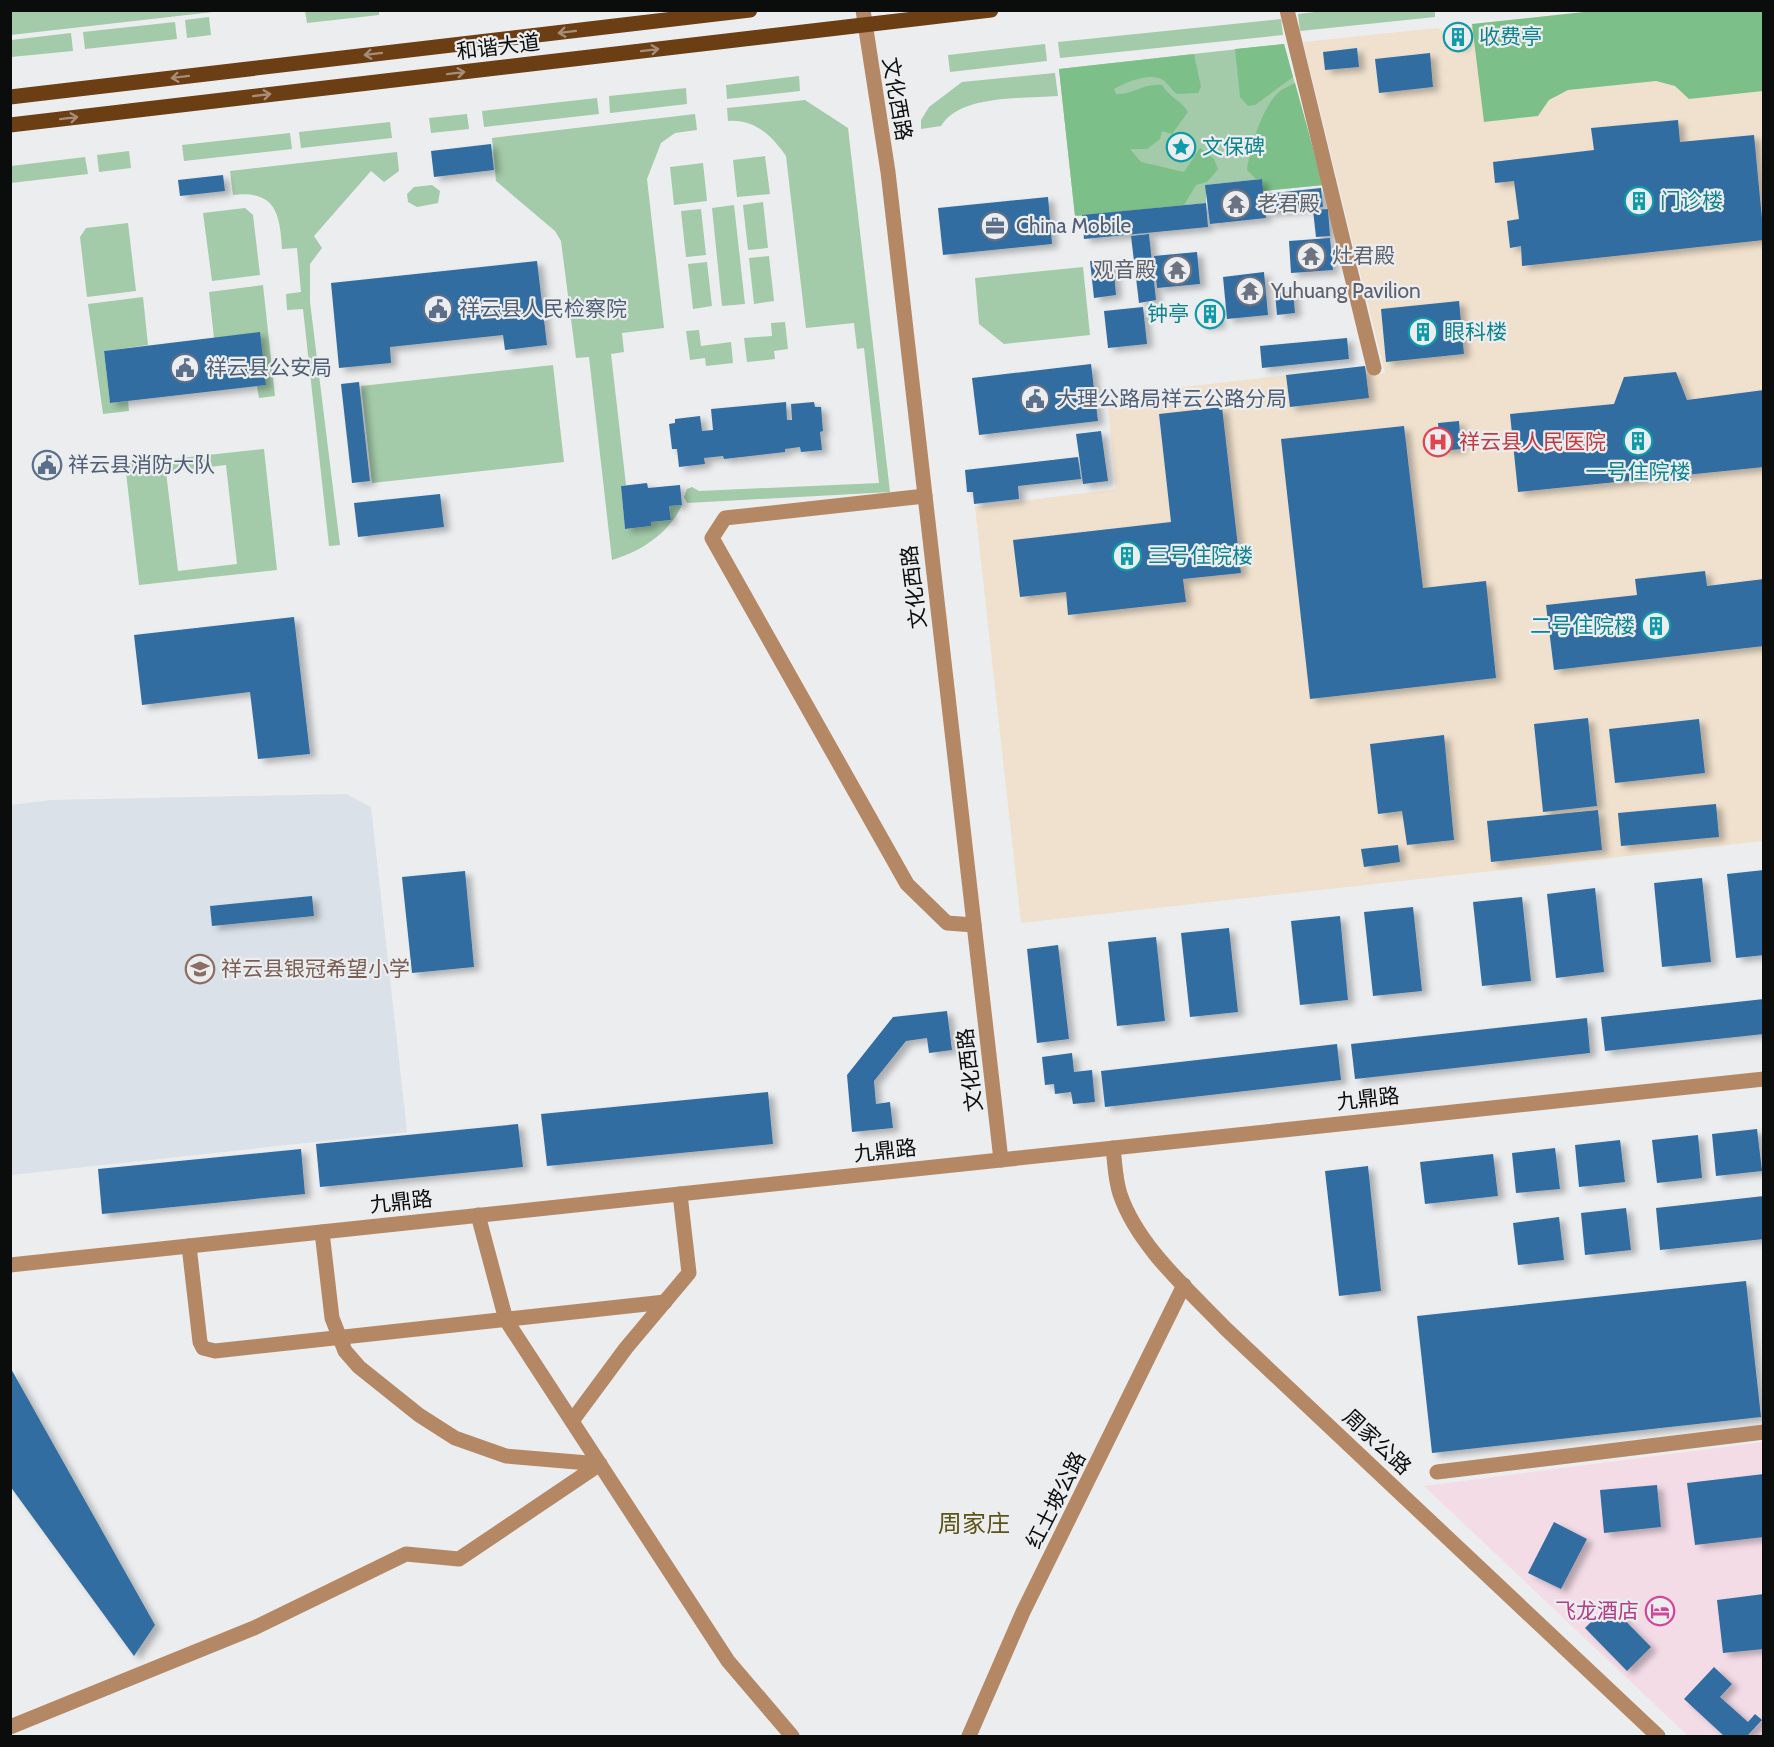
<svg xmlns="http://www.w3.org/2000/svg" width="1774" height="1747" font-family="Cabin,'Noto Sans SC',sans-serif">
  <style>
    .commercial { fill: #f4dce7 }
    .built { fill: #dae1e8 }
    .medical { fill: #f0e1ce }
    .green { fill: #a3caa9; fill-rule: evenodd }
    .forest { fill: #7dbf89 }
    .building { fill: #326da1; filter: url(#shadow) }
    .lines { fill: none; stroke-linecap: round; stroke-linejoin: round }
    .minor { stroke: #b58865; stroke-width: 15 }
    .tertiary { stroke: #b58865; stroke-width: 15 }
    .primary { stroke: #6b3e14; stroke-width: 15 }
    .oneway { stroke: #a58d77 }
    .labels { text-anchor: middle; stroke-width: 4.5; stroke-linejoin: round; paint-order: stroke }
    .culture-label { font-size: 21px; fill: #0d838f; stroke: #ecedef; text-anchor: start }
    .street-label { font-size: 21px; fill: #0b0c0c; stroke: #ecedef }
    .worship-label { font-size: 21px; fill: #5b616d; stroke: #ecedef; text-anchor: start }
    .service-label { font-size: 21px; fill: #4e5e75; stroke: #ecedef; text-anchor: start }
    .health-label { font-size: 21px; fill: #be3a42; stroke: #ecedef; text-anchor: start }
    .education-label { font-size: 21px; fill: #785e54; stroke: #ecedef; text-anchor: start }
    .hotel-label { font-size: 21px; fill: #b23c85; stroke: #ecedef; text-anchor: end }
    .quarter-label { font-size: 24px; fill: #5c5417; stroke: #ecedef }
  </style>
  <defs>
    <filter id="shadow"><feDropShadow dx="6" dy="4" stdDeviation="3" flood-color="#0004"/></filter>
  </defs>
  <rect width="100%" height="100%" fill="#ecedef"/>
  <path class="commercial" d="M1763,1442V1736H1688L1424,1486Z"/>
  <path class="built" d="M346,794L371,807L407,1132L11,1175L10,805L52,800Z"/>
  <path class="medical" d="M1593,11H1763V841L1021,923L975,507L1116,489L1107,396L1365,366L1371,375L1385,373L1303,42L1437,28L1447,33L1470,31L1472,24Z"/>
  <g class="green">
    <path d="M11,10H222V11L11,35Z"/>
    <path d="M1331,10H1435V17L1300,31L1298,14Z"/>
    <path d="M305,11H379V15L307,23Z"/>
    <path d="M209,17L211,35L187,38L185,20Z"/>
    <path d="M1281,19L1283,35L1060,58L1058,42Z"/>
    <path d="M175,22L177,39L85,49L83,32Z"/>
    <path d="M71,33L73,51L11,57V40Z"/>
    <path d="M1045,44L1047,61L950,72L948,55Z"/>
    <path d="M1284,44L1323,185L1263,191L1262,179L1206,185V203L1075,216L1059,69Z"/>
    <path d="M1055,73L1058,96C1023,99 960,94 941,126L921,129V120L929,107L962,82Z"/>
    <path d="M799,76L800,91L727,99L726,85Z"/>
    <path d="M686,88L687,104L610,113L609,96Z"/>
    <path d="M597,98L599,114L484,127L482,111Z"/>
    <path d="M805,100L848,128L890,492L687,503L684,497L687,489L692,487L699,491L879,483L864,348L857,349L854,323L806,328L786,156C772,136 755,119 728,121L727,108Z"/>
    <path d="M467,114L469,129L431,133L429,118Z"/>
    <path d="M695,114L697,130L675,133L661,143L647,179L664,328L622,333L624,352L611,354L626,485L621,486L625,529L651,526V522L671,520L669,506L682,505C669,533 642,551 612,560L589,357L576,358L561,241L555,231L496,181L492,138Z"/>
    <path d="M390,122L392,138L301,148L299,132Z"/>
    <path d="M290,133L292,149L184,161L182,145Z"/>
    <path d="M129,151L131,168L99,172L97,155Z"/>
    <path d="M397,152L399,171L384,182L371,171L314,236L322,248L310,264V302L340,545L329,546L303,309L287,310L286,294L301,292L297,248L282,249C280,214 276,190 233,195L230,171Z"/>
    <path d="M765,156L770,194L737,197L733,160Z"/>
    <path d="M85,157L88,174L11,183V166Z"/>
    <path d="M703,163L707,201L674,205L670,167Z"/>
    <path d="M432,185L440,191L438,203L417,207L408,202L407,194L414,187Z"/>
    <path d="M763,202L768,248L748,250L743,205Z"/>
    <path d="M734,205L745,304L722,306L712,208Z"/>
    <path d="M245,208L253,215L260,275L212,281L203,213Z"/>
    <path d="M701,209L706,255L686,257L681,211Z"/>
    <path d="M128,223L136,291L87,297L80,237L86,228Z"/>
    <path d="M769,256L774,301L754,304L749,258Z"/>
    <path d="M707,262L712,306L693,309L688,264Z"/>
    <path d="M1083,267L1090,335L1004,344L979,324L975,278Z"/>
    <path d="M263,285L275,396L259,398L257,386L266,385L259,333L214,338L209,292Z"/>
    <path d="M143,297L148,345L104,351L110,403L128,401L129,411L103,414L88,304Z"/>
    <path d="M785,322L788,349L774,351L775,359L747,362L744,338L772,336L771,323Z"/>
    <path d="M699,330L701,346L731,342L733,363L706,366L705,358L690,360L686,331Z"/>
    <path d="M553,365L564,462L372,483L361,386Z"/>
    <path d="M264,449L277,570L139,585L125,464ZM226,465L237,564L178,571L166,472Z"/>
  </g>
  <g class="forest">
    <path d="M1593,11H1763V91L1689,99L1675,86L1656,81L1568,90L1549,100L1538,116L1484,122L1472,24Z"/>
    <path d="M1284,44L1293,77L1255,105L1248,106L1240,97L1235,49Z"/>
    <path d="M1194,54L1201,87L1198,93L1177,94C1171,90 1168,83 1163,80C1150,72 1126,82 1114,89L1116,94C1134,95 1142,83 1162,85C1170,98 1181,100 1188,112L1172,134L1162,131L1160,139L1147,149H1130L1141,162L1184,172L1200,148L1214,159L1218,169L1207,182L1196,185L1184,205L1075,216L1059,69Z"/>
    <path d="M1295,83L1323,185L1263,191L1262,179H1256L1247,170C1250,148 1262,108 1278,93C1282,89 1289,86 1295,83Z"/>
  </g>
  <g class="building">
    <path d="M1463,28L1464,45L1454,46L1452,29Z"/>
    <path d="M1357,48L1359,67L1325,70L1323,52Z"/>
    <path d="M1430,53L1433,87L1379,93L1375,59Z"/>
    <path d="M1678,120L1680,142L1754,135L1764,240L1522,266L1521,246L1510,248L1507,221L1519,219L1514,181L1495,183L1493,162L1594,150L1591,128Z"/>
    <path d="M491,144L494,170L434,177L431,151Z"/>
    <path d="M223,175L225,191L180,196L178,180Z"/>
    <path d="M1262,179L1266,218L1210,224L1205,185Z"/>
    <path d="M1321,188L1323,207L1267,213L1265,194Z"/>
    <path d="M1048,197L1052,244L943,255L938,208Z"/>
    <path d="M1206,203L1208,227L1084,239L1082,215Z"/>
    <path d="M1328,209L1330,236L1316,237L1313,210Z"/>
    <path d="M1149,234L1156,300L1139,303L1131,236Z"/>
    <path d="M1330,238L1333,270L1291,273L1289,241Z"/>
    <path d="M1197,252L1200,284L1157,288L1154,256Z"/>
    <path d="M1113,259L1116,295L1094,298L1090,261Z"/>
    <path d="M537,261L547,345L505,350L503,335L390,347L391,363L339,368L331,283Z"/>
    <path d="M1264,272L1268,315L1227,319L1223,277Z"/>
    <path d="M1293,290L1295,313L1277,315L1275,293Z"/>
    <path d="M1459,301L1464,354L1386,362L1381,309Z"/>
    <path d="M1217,302L1220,324L1202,326L1199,304Z"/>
    <path d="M1143,307L1147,344L1108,348L1104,311Z"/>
    <path d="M260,332L266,385L110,403L104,351Z"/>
    <path d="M1347,338L1349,359L1262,368L1260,346Z"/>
    <path d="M1091,364L1098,421L979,435L972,378Z"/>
    <path d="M1365,366L1369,398L1290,407L1286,375Z"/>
    <path d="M1676,372L1687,400L1764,390V467L1518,492L1510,414L1614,404L1624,377Z"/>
    <path d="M359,382L370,481L352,483L341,384Z"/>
    <path d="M786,402L787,420H792L791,404L814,402L815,407H821L823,431L820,432L822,450L801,452L800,447L785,449V452L724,459L723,456L704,458L705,464L679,467L677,449H672L669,424L675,423V419L700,416L702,431L713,430L711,409Z"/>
    <path d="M1222,407L1241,573L1183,579L1186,602L1068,615L1066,592L1020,597L1013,540L1171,522L1159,414Z"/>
    <path d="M1459,421L1461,449L1441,451L1438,423Z"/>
    <path d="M1404,426L1423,588L1486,581L1496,678L1310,699L1281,439Z"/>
    <path d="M1101,431L1108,481L1083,484L1076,434Z"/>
    <path d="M1078,457L1081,479L1018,486L1019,499L974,504L973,492H967L965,470Z"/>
    <path d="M647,483L648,488L680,485L682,505L669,506L671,520L651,522V526L625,529L621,486Z"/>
    <path d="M440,494L444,527L358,537L354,503Z"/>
    <path d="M1705,571L1707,586L1764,579V646L1554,670L1546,605L1637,595L1635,579Z"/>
    <path d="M294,617L310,754L258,759L250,692L142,705L134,635Z"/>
    <path d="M1588,718L1597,806L1543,812L1534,724Z"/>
    <path d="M1699,719L1705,773L1615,783L1609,729Z"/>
    <path d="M1444,735L1454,840L1407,845L1402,811L1378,814L1370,744Z"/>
    <path d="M1716,804L1719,837L1621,846L1618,813Z"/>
    <path d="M1598,810L1602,850L1491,862L1487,821Z"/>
    <path d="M1398,845L1400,862L1364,867L1361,849Z"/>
    <path d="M1764,870V955L1736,958L1727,874Z"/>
    <path d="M465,871L474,967L412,973L402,877Z"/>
    <path d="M1702,878L1711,962L1662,967L1654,883Z"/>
    <path d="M1595,888L1604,972L1556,978L1547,894Z"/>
    <path d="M312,896L314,916L212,926L210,906Z"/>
    <path d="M1522,897L1531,981L1482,986L1473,902Z"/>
    <path d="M1413,907L1422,991L1373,996L1364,912Z"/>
    <path d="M1340,916L1348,1000L1300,1005L1291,921Z"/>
    <path d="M1229,928L1238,1012L1190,1017L1181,933Z"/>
    <path d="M1156,937L1165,1021L1117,1026L1108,942Z"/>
    <path d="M1058,945L1069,1039L1037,1043L1027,949Z"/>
    <path d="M1764,999V1034L1605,1051L1601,1017Z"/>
    <path d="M947,1011L952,1050L929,1053L927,1038L906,1041L874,1081L876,1104L890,1102L893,1128L852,1132L847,1075L893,1017Z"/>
    <path d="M1587,1018L1590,1053L1355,1079L1351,1044Z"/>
    <path d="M1337,1044L1341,1080L1105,1107L1101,1071Z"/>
    <path d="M1072,1053L1074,1072L1092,1070L1095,1102L1073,1104L1071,1092L1055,1094L1054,1084L1045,1085L1042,1057Z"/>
    <path d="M768,1092L773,1144L547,1166L541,1114Z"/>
    <path d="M518,1124L523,1167L320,1187L316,1144Z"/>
    <path d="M1757,1129L1762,1171L1716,1176L1712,1134Z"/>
    <path d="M1698,1135L1702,1178L1657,1183L1652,1140Z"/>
    <path d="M1620,1140L1625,1182L1579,1187L1575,1145Z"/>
    <path d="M1555,1148L1560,1189L1516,1193L1512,1153Z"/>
    <path d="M301,1149L305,1194L102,1214L98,1169Z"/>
    <path d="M1493,1154L1498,1196L1425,1204L1420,1162Z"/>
    <path d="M1368,1166L1381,1291L1339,1296L1325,1171Z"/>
    <path d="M1764,1196V1239L1660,1250L1656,1208Z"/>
    <path d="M1626,1208L1631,1250L1585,1255L1581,1213Z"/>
    <path d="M1559,1217L1564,1260L1518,1265L1513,1223Z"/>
    <path d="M1746,1281L1761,1417L1432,1453L1417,1316Z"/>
    <path d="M10,1367L155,1625L134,1656L10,1486Z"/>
    <path d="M1764,1474V1537L1695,1545L1687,1483Z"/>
    <path d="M1657,1485L1661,1527L1604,1533L1600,1490Z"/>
    <path d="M1554,1522L1587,1539L1561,1589L1528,1573Z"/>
    <path d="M1764,1594V1649L1723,1653L1717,1600Z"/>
    <path d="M1609,1604L1651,1647L1627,1671L1585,1628Z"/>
    <path d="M1714,1667L1732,1684L1720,1697L1748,1722L1755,1714L1762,1720L1747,1736H1724L1684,1699Z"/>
  </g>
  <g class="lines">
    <g class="minor">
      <path d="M1287,10L1374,368"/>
      <path d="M925,496L725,518L712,538L907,884L947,923L974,925"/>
      <path d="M1113,1148C1115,1163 1115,1179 1120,1194C1138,1247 1189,1290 1226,1329L1658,1736"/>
      <path d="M478,1215L506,1320L728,1661L792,1736"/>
      <path d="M189,1246L200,1342L203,1348L215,1351L665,1302"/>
      <path d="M572,1421L626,1348L689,1273L680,1194"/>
      <path d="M1437,1472L1764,1432"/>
      <path d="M10,1727L254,1628L406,1554L459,1559L600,1464L506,1456L455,1438L419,1415L359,1367L345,1351L332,1318L322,1232"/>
      <path d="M969,1736L1023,1612L1184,1285"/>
    </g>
    <g class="tertiary">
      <path d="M863,10L888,172L1001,1160"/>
      <path d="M10,1265L1764,1079"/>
    </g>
    <g class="primary">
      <path d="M10,97L750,10"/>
      <path d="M10,125L991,10"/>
    </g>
  </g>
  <defs><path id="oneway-shaft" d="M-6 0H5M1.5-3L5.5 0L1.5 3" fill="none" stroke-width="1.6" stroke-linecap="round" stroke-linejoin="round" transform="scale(1.5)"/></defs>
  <g class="oneway">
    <use href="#oneway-shaft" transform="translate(567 32) rotate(173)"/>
    <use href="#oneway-shaft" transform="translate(650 50) rotate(-7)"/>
    <use href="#oneway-shaft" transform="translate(373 54) rotate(173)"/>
    <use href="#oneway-shaft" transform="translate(456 73) rotate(-7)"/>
    <use href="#oneway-shaft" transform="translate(180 77) rotate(173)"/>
    <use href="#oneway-shaft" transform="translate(262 95) rotate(-7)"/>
    <use href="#oneway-shaft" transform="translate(69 118) rotate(-7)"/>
  </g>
  <defs>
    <g id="building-ring" transform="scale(1.5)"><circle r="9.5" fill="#ecedef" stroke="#0f9aa8" stroke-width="1.5"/><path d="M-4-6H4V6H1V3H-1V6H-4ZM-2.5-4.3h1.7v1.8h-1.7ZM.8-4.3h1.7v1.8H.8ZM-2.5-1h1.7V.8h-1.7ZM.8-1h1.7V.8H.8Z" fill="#0f9aa8"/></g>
    <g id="sight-ring" transform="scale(1.5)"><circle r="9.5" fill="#ecedef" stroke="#0f9aa8" stroke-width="1.5"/><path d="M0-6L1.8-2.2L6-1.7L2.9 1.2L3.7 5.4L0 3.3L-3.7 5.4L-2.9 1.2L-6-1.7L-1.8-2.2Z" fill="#0f9aa8"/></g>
    <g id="temple-ring" transform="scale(1.5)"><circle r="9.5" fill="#ecedef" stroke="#6b7280" stroke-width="1.5"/><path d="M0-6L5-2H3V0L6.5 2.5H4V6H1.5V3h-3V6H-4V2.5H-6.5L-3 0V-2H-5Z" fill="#6b7280"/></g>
    <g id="office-ring" transform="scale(1.5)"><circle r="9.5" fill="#ecedef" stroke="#5c6f8a" stroke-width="1.5"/><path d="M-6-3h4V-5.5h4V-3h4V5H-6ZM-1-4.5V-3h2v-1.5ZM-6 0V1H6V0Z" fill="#5c6f8a"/></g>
    <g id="civic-ring" transform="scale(1.5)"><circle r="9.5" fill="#ecedef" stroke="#5c6f8a" stroke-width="1.5"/><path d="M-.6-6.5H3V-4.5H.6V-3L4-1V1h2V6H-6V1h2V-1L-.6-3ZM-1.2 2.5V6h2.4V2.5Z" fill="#5c6f8a"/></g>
    <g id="hospital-ring" transform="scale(1.5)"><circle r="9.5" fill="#ecedef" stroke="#e0444e" stroke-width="1.5"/><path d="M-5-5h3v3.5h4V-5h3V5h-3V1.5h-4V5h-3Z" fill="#e0444e"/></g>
    <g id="school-ring" transform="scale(1.5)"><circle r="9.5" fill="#ecedef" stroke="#8d6e63" stroke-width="1.5"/><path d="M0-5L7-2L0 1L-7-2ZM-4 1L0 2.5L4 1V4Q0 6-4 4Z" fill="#8d6e63"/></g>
    <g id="hotel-ring" transform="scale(1.5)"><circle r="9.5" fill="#ecedef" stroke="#d1479c" stroke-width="1.5"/><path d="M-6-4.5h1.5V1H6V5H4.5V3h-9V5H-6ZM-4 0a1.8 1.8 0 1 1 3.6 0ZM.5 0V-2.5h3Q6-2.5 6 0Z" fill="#d1479c"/></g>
  </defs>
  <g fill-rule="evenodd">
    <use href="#building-ring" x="1458" y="37"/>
    <use href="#sight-ring" x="1181" y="147"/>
    <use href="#building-ring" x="1639" y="201"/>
    <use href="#temple-ring" x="1236" y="204"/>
    <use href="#office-ring" x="995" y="226"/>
    <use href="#temple-ring" x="1311" y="256"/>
    <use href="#temple-ring" x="1177" y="270"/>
    <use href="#temple-ring" x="1250" y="291"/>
    <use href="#civic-ring" x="438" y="309"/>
    <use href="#building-ring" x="1210" y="314"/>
    <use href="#building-ring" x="1423" y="332"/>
    <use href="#civic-ring" x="185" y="368"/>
    <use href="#civic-ring" x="1035" y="399"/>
    <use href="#building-ring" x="1638" y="441"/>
    <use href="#hospital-ring" x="1438" y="442"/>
    <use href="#civic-ring" x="47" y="465"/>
    <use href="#building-ring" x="1127" y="556"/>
    <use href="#building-ring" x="1656" y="626"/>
    <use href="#school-ring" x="200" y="969"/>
    <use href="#hotel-ring" x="1660" y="1611"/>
  </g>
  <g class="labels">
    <g class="culture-label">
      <text x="1479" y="44">收费亭</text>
      <text x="1202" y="154">文保碑</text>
      <text x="1660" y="208">门诊楼</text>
      <text x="1189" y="321" text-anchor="end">钟亭</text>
      <text x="1444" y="339">眼科楼</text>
      <text x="1638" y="479" text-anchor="middle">一号住院楼</text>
      <text x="1148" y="563">三号住院楼</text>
      <text x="1635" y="633" text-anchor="end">二号住院楼</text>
    </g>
    <g class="street-label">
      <text transform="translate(498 47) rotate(-7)" y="7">和谐大道</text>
      <text transform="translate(897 99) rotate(80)" y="7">文化西路</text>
      <text transform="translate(914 587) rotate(-97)" y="7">文化西路</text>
      <text transform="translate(970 1070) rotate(-97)" y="7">文化西路</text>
      <text transform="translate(1368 1099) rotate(-6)" y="7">九鼎路</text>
      <text transform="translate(885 1151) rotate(-6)" y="7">九鼎路</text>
      <text transform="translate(401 1202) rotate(-6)" y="7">九鼎路</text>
      <text transform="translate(1377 1442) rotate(43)" y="7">周家公路</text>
      <text transform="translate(1056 1500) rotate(-63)" y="7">红土坡公路</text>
    </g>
    <g class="worship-label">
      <text x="1257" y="211">老君殿</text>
      <text x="1332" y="263">灶君殿</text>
      <text x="1156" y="277" text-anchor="end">观音殿</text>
      <text x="1271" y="298">Yuhuang Pavilion</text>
    </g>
    <g class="service-label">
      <text x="1016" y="233">China Mobile</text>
      <text x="459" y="316">祥云县人民检察院</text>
      <text x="206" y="375">祥云县公安局</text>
      <text x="1056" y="406">大理公路局祥云公路分局</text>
      <text x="68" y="472">祥云县消防大队</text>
    </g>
    <g class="health-label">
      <text x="1459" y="449">祥云县人民医院</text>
    </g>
    <g class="education-label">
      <text x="221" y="976">祥云县银冠希望小学</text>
    </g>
    <g class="hotel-label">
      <text x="1639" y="1618">飞龙酒店</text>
    </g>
    <g class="quarter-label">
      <text x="974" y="1532">周家庄</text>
    </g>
  </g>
  <rect width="1774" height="1747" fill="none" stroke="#0b0c0c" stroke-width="24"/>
</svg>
